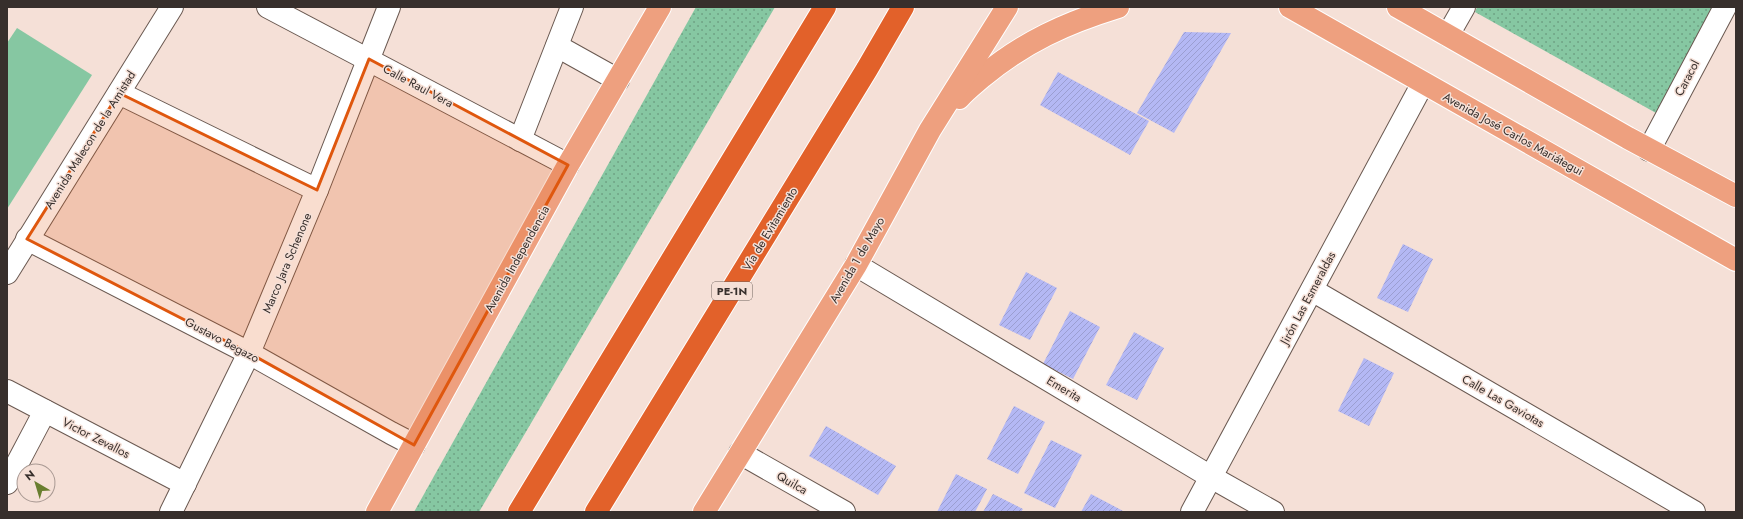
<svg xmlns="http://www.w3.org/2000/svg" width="1743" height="519" font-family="Jost,sans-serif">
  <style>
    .grass { fill: url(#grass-dots) }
    .garden { fill: #86c7a2 }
    .building { fill: url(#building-hatch) }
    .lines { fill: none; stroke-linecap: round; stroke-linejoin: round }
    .minor-casing { stroke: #6a5951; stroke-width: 24 }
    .major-casing { stroke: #fff; stroke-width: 24 }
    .highway-casing { stroke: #fff; stroke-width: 24 }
    .minor { stroke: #fff; stroke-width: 22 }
    .major { stroke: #eea07f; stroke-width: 22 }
    .highway { stroke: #e2612a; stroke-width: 22 }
    .marked { fill: #df570e; fill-opacity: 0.2; stroke: #df570e; stroke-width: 3; stroke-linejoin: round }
    .labels { text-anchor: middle; stroke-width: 3; stroke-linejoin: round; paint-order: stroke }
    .shield { fill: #f5e0d7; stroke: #70645f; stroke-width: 1 }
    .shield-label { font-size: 11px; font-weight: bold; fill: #372f2c }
    .street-label { font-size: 12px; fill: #372f2c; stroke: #f5e0d7 }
  </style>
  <defs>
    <pattern id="grass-dots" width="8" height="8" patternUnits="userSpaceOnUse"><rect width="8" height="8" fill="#86c7a2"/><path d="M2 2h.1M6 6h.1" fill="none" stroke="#6ea284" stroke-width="1.8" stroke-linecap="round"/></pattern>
    <pattern id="building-hatch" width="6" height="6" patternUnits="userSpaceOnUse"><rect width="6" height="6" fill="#b4b8f4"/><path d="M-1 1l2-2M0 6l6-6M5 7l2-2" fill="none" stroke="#9b9ed1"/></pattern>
  </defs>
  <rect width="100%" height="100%" fill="#f5e0d7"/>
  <g class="grass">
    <path d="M696,7H775L479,512H414Z"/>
    <path d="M1477,7H1716L1656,113L1475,12Z"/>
  </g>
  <path class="garden" d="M17,28L92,75L7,209V43Z"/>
  <g class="building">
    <path d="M1184,32L1231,33L1174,133L1137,113Z"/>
    <path d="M1058,72L1149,121L1130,155L1040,105Z"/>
    <path d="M1403,244L1433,259L1408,312L1377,298Z"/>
    <path d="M1026,272L1057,288L1030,340L999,325Z"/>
    <path d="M1070,311L1100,327L1073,379L1043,364Z"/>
    <path d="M1134,332L1164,348L1137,400L1106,385Z"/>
    <path d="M1364,358L1394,373L1369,426L1338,411Z"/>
    <path d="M1014,406L1045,422L1018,474L987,459Z"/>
    <path d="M826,426L896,466L878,495L809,456Z"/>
    <path d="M1051,440L1082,455L1055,508L1024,493Z"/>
    <path d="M956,474L987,489L975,512H937Z"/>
    <path d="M993,494L1023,509L1021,512H983Z"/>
    <path d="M1091,494L1125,512H1081Z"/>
  </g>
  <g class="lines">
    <g class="minor-casing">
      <g id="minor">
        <path d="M268,7L568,165"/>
        <path d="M1448,35L1464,7"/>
        <path d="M557,46L618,80"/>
        <path d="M119,93L317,190"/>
        <path d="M520,140L572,7"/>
        <path d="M1649,150L1725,7"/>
        <path d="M27,239L249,353L391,433L414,445"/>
        <path d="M856,265L1211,477L1273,512"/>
        <path d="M7,273L172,7"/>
        <path d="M1312,290L1694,512"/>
        <path d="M7,391L185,484"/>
        <path d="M740,453L844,512"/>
        <path d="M7,483L45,411"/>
        <path d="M171,512L249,353L317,190L389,7"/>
        <path d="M1192,512L1423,83"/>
      </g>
    </g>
    <g class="major-casing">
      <g id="major">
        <path d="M1290,7L1736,260"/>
        <path d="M1398,7L1628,138L1736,196"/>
        <path d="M959,98C966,90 974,84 982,77C1024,42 1066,23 1118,7"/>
        <path d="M377,512L568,165L660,7"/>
        <path d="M704,512L856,265L930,130L1007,7"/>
      </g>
    </g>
    <g class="highway-casing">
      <g id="highway">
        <path d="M519,512L825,7"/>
        <path d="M596,512L867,69L903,7"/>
      </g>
    </g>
    <use href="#minor" class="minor"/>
    <use href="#major" class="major"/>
    <use href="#highway" class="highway"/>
  </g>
  <path class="marked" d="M369,59L568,165L414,445L249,353L27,239L119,93L317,190Z"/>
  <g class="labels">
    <rect class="shield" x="712" y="282" width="40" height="18" rx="3"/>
    <g class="shield-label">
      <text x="732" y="295">PE-1N</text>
    </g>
    <g class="street-label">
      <text transform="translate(1687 78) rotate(-62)" y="4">Caracol</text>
      <text transform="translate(418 86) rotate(28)" y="4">Calle Raul Vera</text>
      <text transform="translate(1513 134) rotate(29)" y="4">Avenida José Carlos Mariátegui</text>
      <text transform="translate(90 140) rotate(-58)" y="4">Avenida Malecon de la Amistad</text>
      <text transform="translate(770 229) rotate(-59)" y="4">Vía de Evitamiento</text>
      <text transform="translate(517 259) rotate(-61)" y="4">Avenida Independencia</text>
      <text transform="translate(857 260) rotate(-60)" y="4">Avenida 1 de Mayo</text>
      <text transform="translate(287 263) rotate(-67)" y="4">Marco Jara Schenone</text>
      <text transform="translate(1308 298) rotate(-62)" y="4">Jirón Las Esmeraldas</text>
      <text transform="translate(222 340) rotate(28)" y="4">Gustavo Begazo</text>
      <text transform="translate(1064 389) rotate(31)" y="4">Emerita</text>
      <text transform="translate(1503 401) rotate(30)" y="4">Calle Las Gaviotas</text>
      <text transform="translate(96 438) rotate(27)" y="4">Victor Zevallos</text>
      <text transform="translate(792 483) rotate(30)" y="4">Quilca</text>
    </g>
  </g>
  <rect width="1743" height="519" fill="none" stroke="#372f2c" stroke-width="16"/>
  <g transform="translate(36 483) rotate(322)"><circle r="19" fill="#f5e0d7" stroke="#a99993"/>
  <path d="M0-3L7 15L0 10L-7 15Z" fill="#697e2f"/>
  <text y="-6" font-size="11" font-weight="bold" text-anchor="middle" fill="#372f2c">N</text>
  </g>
</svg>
